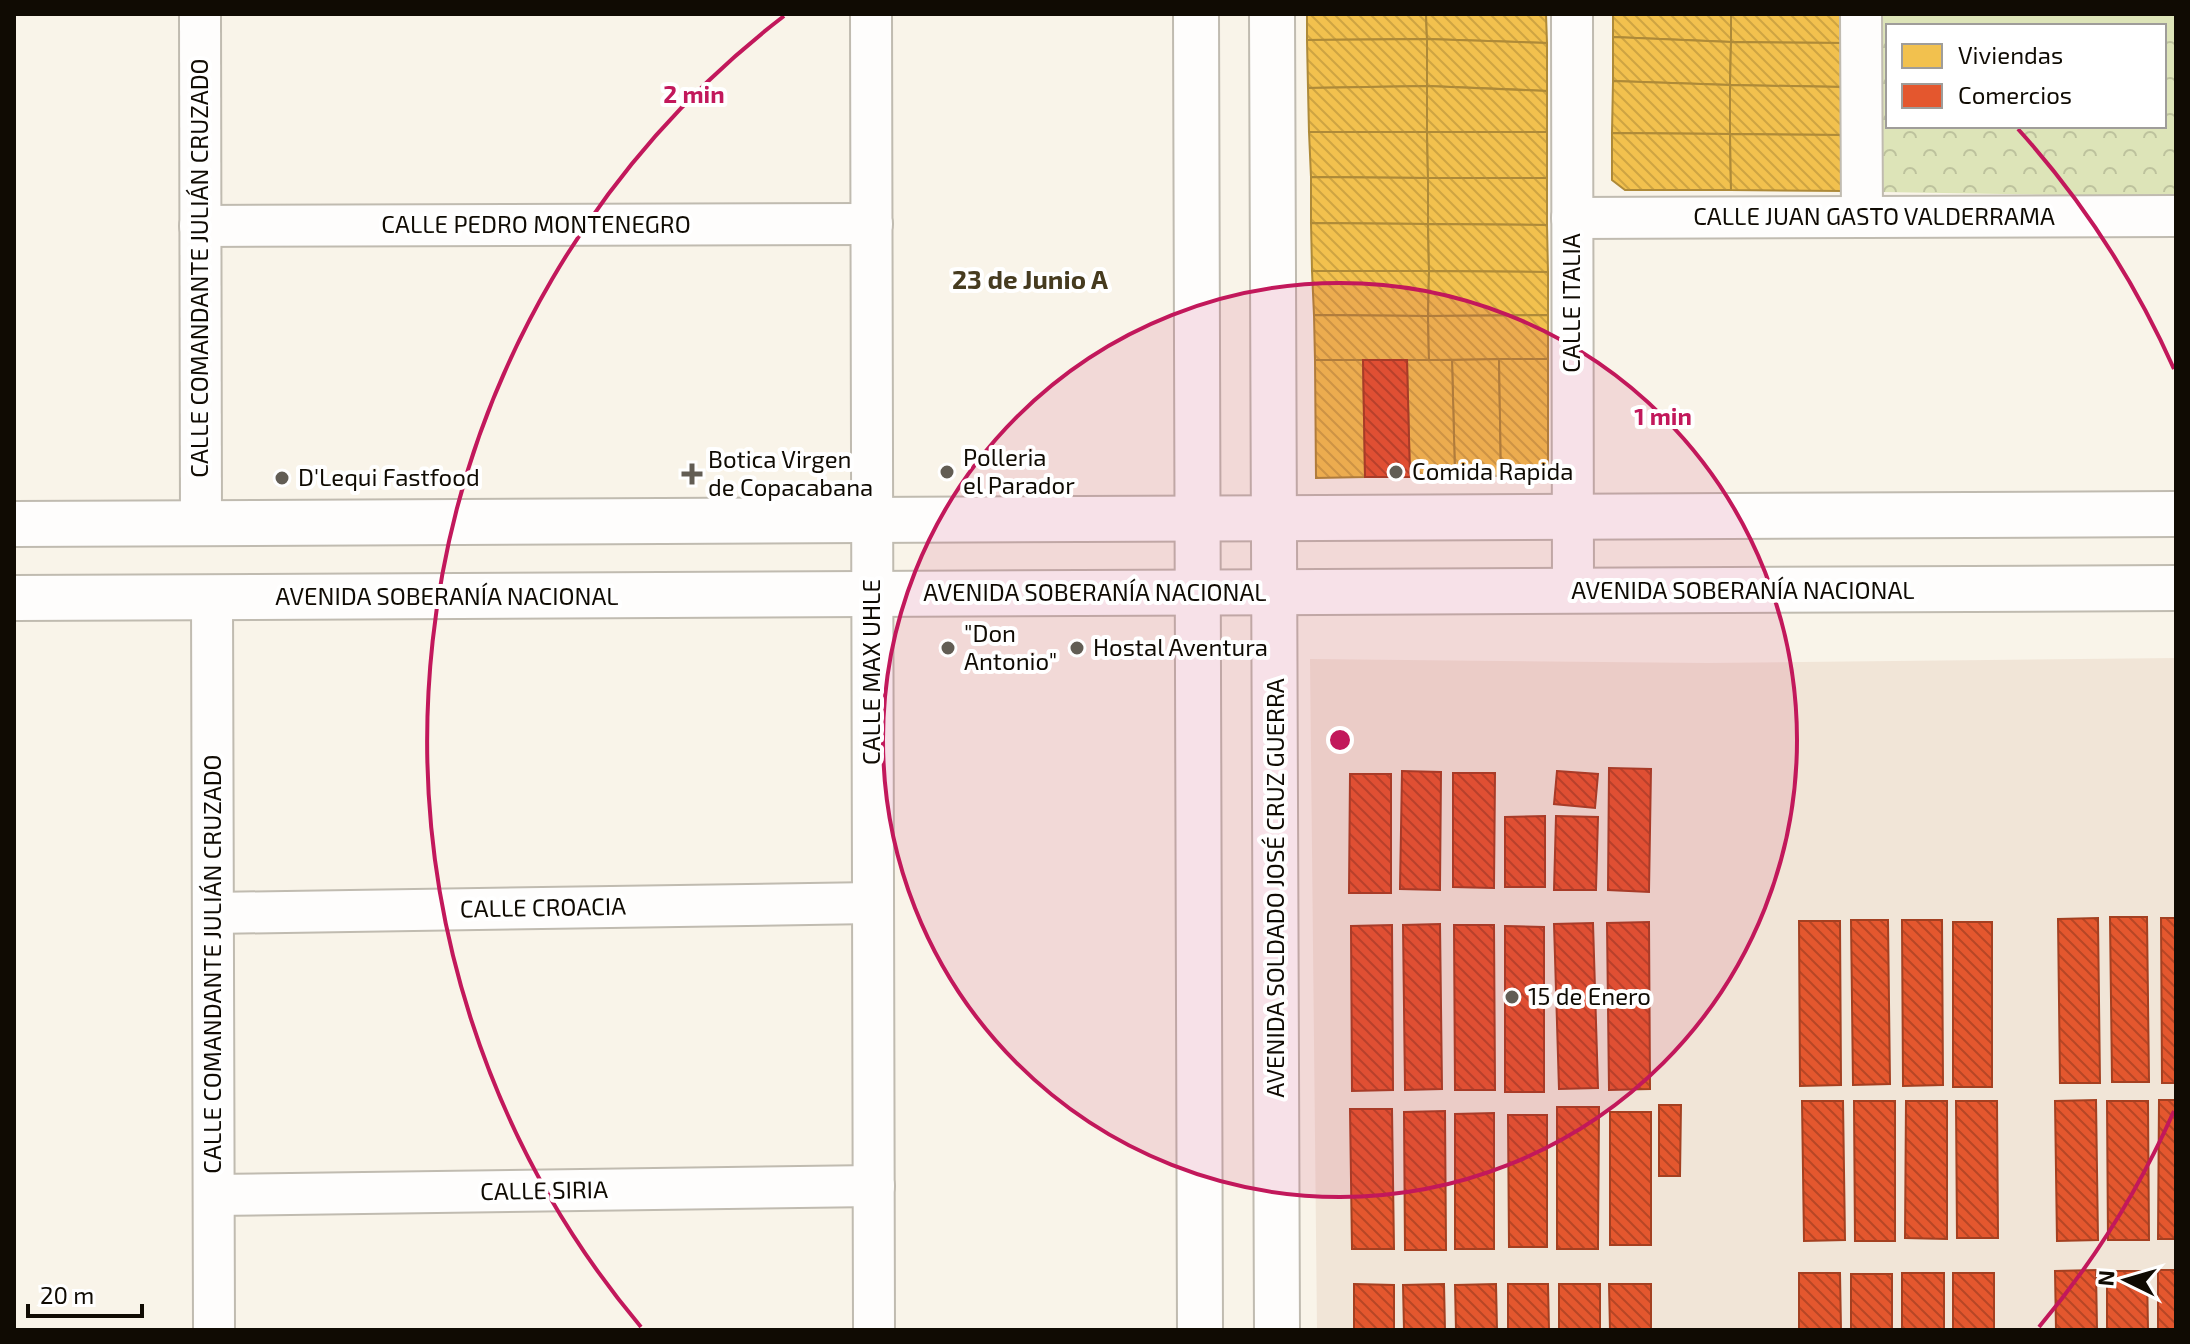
<svg xmlns="http://www.w3.org/2000/svg" width="2190" height="1344" font-family="'Exo 2',sans-serif">
  <style>
    .commercial { fill: #f1e5d7 }
    .park { fill: url(#park-crowns); fill-rule: evenodd }
    .pitch { fill: #dde4b8 }
    .homes { fill: url(#homes-back-hatch); stroke: #ae8a38; stroke-width: 2 }
    .shops { fill: url(#shops-back-hatch); stroke: #a44021; stroke-width: 2 }
    .lines { fill: none; stroke-linecap: round; stroke-linejoin: round }
    .minor-casing { stroke: #c0bbb0; stroke-width: 44 }
    .tertiary-casing { stroke: #c0bbb0; stroke-width: 48 }
    .minor { stroke: #fefdfc; stroke-width: 40 }
    .tertiary { stroke: #fefdfc; stroke-width: 44 }
    .ring { fill: none; stroke: #c2185b; stroke-width: 4 }
    .poi-dot { fill: #625d54; stroke: #fff; stroke-width: 3 }
    .labels { text-anchor: middle; stroke-width: 8; stroke-linejoin: round; paint-order: stroke }
    .street-label { font-size: 24px; fill: #100b03; stroke: #fff }
    .poi-label { font-size: 24px; fill: #100b03; stroke: #fff; text-anchor: start }
    .neighbourhood-label { font-size: 26px; font-weight: bold; fill: #463b1f; stroke: #fff }
    .centre { fill: #c2185b; stroke: #fff; stroke-width: 4 }
    .ring-label { font-size: 24px; text-anchor: middle; font-weight: bold; fill: #c2185b; stroke: #fff; stroke-width: 8; stroke-linejoin: round; paint-order: stroke }
  </style>
  <defs>
    <pattern id="park-crowns" width="20" height="18" patternUnits="userSpaceOnUse" patternTransform="scale(2)"><rect width="20" height="18" fill="#dde4b8"/><path d="M2 6a3 3 0 1 1 6 0M12 15a3 3 0 1 1 6 0" fill="none" stroke="#bdc29d"/></pattern>
    <pattern id="homes-back-hatch" width="6" height="6" patternUnits="userSpaceOnUse" patternTransform="scale(2)"><rect width="6" height="6" fill="#f2c14e"/><path d="M-1 5l2 2M0 0l6 6M5-1l2 2" fill="none" stroke="#cea442"/></pattern>
    <pattern id="shops-back-hatch" width="6" height="6" patternUnits="userSpaceOnUse" patternTransform="scale(2)"><rect width="6" height="6" fill="#e4572e"/><path d="M-1 5l2 2M0 0l6 6M5-1l2 2" fill="none" stroke="#b74625"/></pattern>
  </defs>
  <rect width="100%" height="100%" fill="#f9f4e9"/>
  <path class="commercial" d="M2176,658V1330H1317L1310,659L1707,663Z"/>
  <path class="park" d="M1883,14H2176V197L1882,192ZM1888,26H2164V126H1888Z"/>
  <rect class="pitch" x="1908" y="14" width="211" height="12"/>
  <g class="homes">
    <path d="M1307,14H1426L1427,39L1307,40Z"/>
    <path d="M1426,14H1546L1547,43L1427,39Z"/>
    <path d="M1613,14H1731V42L1613,37Z"/>
    <path d="M1731,14H1843V43L1731,42Z"/>
    <path d="M1613,37L1731,42L1730,85L1613,81Z"/>
    <path d="M1427,39V86L1308,88L1307,40Z"/>
    <path d="M1427,39L1547,43V91L1427,86Z"/>
    <path d="M1731,42L1843,43V87L1730,85Z"/>
    <path d="M1613,81L1730,85V134L1612,133Z"/>
    <path d="M1730,85L1843,87V135L1730,134Z"/>
    <path d="M1427,86V132H1309L1308,88Z"/>
    <path d="M1427,86L1547,91V132H1427Z"/>
    <path d="M1309,132H1427L1428,178L1311,177Z"/>
    <path d="M1427,132H1547V178H1428Z"/>
    <path d="M1612,133L1730,134L1731,190H1625L1612,180Z"/>
    <path d="M1730,134L1843,135V191L1731,190Z"/>
    <path d="M1311,177L1428,178V224L1311,223Z"/>
    <path d="M1428,178H1547V225L1428,224Z"/>
    <path d="M1311,223L1428,224L1429,271H1312Z"/>
    <path d="M1428,224L1547,225L1548,272L1429,271Z"/>
    <path d="M1312,271H1429L1428,316L1314,315Z"/>
    <path d="M1429,271L1548,272V315L1428,316Z"/>
    <path d="M1314,315L1428,316L1429,360H1315Z"/>
    <path d="M1548,315V359L1429,360L1428,316Z"/>
    <path d="M1499,359L1501,476H1455L1452,360Z"/>
    <path d="M1499,359H1548V475L1501,476Z"/>
    <path d="M1315,360H1363L1365,477L1316,478Z"/>
    <path d="M1407,360H1452L1455,476L1410,477Z"/>
  </g>
  <g class="shops">
    <path d="M1363,360H1407L1410,477H1365Z"/>
    <path d="M1609,768L1651,769L1649,892L1608,890Z"/>
    <path d="M1402,771L1441,772L1440,890L1400,889Z"/>
    <path d="M1557,771L1598,774L1595,808L1554,804Z"/>
    <path d="M1453,773H1495L1494,888L1453,887Z"/>
    <path d="M1350,774H1391V893H1349Z"/>
    <path d="M1545,816V887H1505V817Z"/>
    <path d="M1556,816L1598,817L1596,890H1554Z"/>
    <path d="M2110,917H2147L2149,1082H2112Z"/>
    <path d="M2098,918L2100,1083H2060L2058,919Z"/>
    <path d="M2161,918H2176V1083H2162Z"/>
    <path d="M1851,920H1888L1890,1084L1853,1085Z"/>
    <path d="M1902,920H1942L1943,1085L1903,1086Z"/>
    <path d="M1799,921H1840L1841,1085L1800,1086Z"/>
    <path d="M1649,922L1650,1089L1609,1090L1607,923Z"/>
    <rect x="1953" y="922" width="39" height="165"/>
    <path d="M1593,923L1598,1088L1559,1089L1554,924Z"/>
    <path d="M1440,924L1442,1089L1405,1090L1403,925Z"/>
    <path d="M1392,925L1393,1090L1352,1091L1351,926Z"/>
    <path d="M1454,925H1494L1495,1090H1455Z"/>
    <path d="M1505,926L1544,927V1092H1505Z"/>
    <path d="M2096,1100L2098,1240L2057,1241L2055,1101Z"/>
    <path d="M2159,1100H2176V1239H2158Z"/>
    <path d="M1802,1101H1843L1845,1240L1804,1241Z"/>
    <path d="M1854,1101H1895V1241H1855Z"/>
    <path d="M1906,1101H1947V1239L1905,1238Z"/>
    <path d="M1956,1101H1997L1998,1238H1957Z"/>
    <path d="M2107,1101H2148L2149,1240H2108Z"/>
    <path d="M1659,1105H1681L1680,1176H1659Z"/>
    <path d="M1557,1107H1599L1598,1249H1557Z"/>
    <path d="M1350,1109H1392L1394,1249H1352Z"/>
    <path d="M1445,1111L1446,1250H1405L1404,1112Z"/>
    <rect x="1610" y="1112" width="41" height="133"/>
    <path d="M1494,1113V1249H1455V1114Z"/>
    <path d="M1508,1115H1547V1247H1509Z"/>
    <path d="M2096,1270L2097,1330H2056L2055,1271Z"/>
    <rect x="2158" y="1270" width="18" height="60"/>
    <path d="M2107,1271H2147L2148,1330H2107Z"/>
    <path d="M1799,1273H1840L1841,1330H1799Z"/>
    <rect x="1902" y="1273" width="42" height="57"/>
    <rect x="1953" y="1273" width="41" height="57"/>
    <rect x="1851" y="1274" width="41" height="56"/>
    <path d="M1354,1284L1394,1285V1330H1354Z"/>
    <path d="M1444,1284L1445,1330H1404L1403,1285Z"/>
    <path d="M1496,1284L1497,1330H1456L1455,1285Z"/>
    <path d="M1508,1284H1548L1549,1330H1508Z"/>
    <rect x="1559" y="1284" width="41" height="46"/>
    <path d="M1609,1284H1651V1330H1610Z"/>
  </g>
  <g class="lines">
    <g class="minor-casing">
      <g id="minor">
        <path d="M200,14L201,523"/>
        <path d="M871,14L874,1330"/>
        <path d="M1572,14L1573,591"/>
        <path d="M1861,14L1862,217"/>
        <path d="M1572,218L2176,216"/>
        <path d="M200,226L872,224"/>
        <path d="M212,598L214,1330"/>
        <path d="M213,913L873,903"/>
        <path d="M214,1195L874,1186"/>
      </g>
    </g>
    <g class="tertiary-casing">
      <g id="tertiary">
        <path d="M1196,14L1200,1330"/>
        <path d="M1272,14L1277,1330"/>
        <path d="M14,524L2176,514"/>
        <path d="M14,598L2176,588"/>
      </g>
    </g>
    <use href="#minor" class="minor"/>
    <use href="#tertiary" class="tertiary"/>
  </g>
  <circle cx="1340" cy="740" r="457" fill="#c2185b" fill-opacity=".12"/>
  <g class="ring">
    <circle cx="1340" cy="740" r="457"/>
    <path d="M2174 1111A913 913 0 0 1 2039 1327M641 1327A913 913 0 0 1 784 16M2018 129A913 913 0 0 1 2174 369"/>
  </g>
  <g class="poi-dot">
    <circle cx="947" cy="472" r="8"/>
    <circle cx="1396" cy="472" r="8"/>
    <path d="M688 462h8v8h8v8h-8v8h-8v-8h-8v-8h8z"/>
    <circle cx="282" cy="478" r="8"/>
    <circle cx="948" cy="648" r="8"/>
    <circle cx="1077" cy="648" r="8"/>
    <circle cx="1512" cy="997" r="8"/>
  </g>
  <g class="labels">
    <g class="street-label">
      <text x="1874" y="225">CALLE JUAN GASTO VALDERRAMA</text>
      <text x="536" y="233">CALLE PEDRO MONTENEGRO</text>
      <text transform="translate(200 268) rotate(-90)" y="8">CALLE COMANDANTE JULIÁN CRUZADO</text>
      <text transform="translate(1572 303) rotate(-90)" y="8">CALLE ITALIA</text>
      <text x="1743" y="599">AVENIDA SOBERANÍA NACIONAL</text>
      <text x="1095" y="601">AVENIDA SOBERANÍA NACIONAL</text>
      <text x="447" y="605">AVENIDA SOBERANÍA NACIONAL</text>
      <text transform="translate(872 672) rotate(-90)" y="8">CALLE MAX UHLE</text>
      <text transform="translate(1276 888) rotate(-90)" y="8">AVENIDA SOLDADO JOSÉ CRUZ GUERRA</text>
      <text transform="translate(543 908) rotate(-1)" y="8">CALLE CROACIA</text>
      <text transform="translate(213 964) rotate(-90)" y="8">CALLE COMANDANTE JULIÁN CRUZADO</text>
      <text transform="translate(544 1191) rotate(-1)" y="8">CALLE SIRIA</text>
    </g>
    <g class="poi-label">
      <text x="963" y="466">Polleria<tspan x="963" dy="28">el Parador</tspan></text>
      <text x="708" y="468">Botica Virgen<tspan x="708" dy="28">de Copacabana</tspan></text>
      <text x="1412" y="480">Comida Rapida</text>
      <text x="298" y="486">D'Lequi Fastfood</text>
      <text x="964" y="642">"Don<tspan x="964" dy="28">Antonio"</tspan></text>
      <text x="1093" y="656">Hostal Aventura</text>
      <text x="1528" y="1005">15 de Enero</text>
    </g>
    <g class="neighbourhood-label">
      <text x="1030" y="289">23 de Junio A</text>
    </g>
  </g>
  <circle cx="1340" cy="740" r="12" class="centre"/>
  <g class="ring-label">
    <text x="694" y="103">2 min</text>
    <text x="1663" y="425">1 min</text>
  </g>
  <rect width="2190" height="1344" fill="none" stroke="#100b03" stroke-width="32"/>
  <rect x="1886" y="24" width="280" height="104" fill="#ffffff" stroke="#9f9d9a" stroke-width="2"/>
  <rect x="1902" y="44" width="40" height="24" fill="#f2c14e" stroke="#9f9d9a" stroke-width="2"/>
  <text x="1958" y="64" font-size="24" fill="#100b03">Viviendas</text>
  <rect x="1902" y="84" width="40" height="24" fill="#e4572e" stroke="#9f9d9a" stroke-width="2"/>
  <text x="1958" y="104" font-size="24" fill="#100b03">Comercios</text>
  <g transform="translate(2126 1280) rotate(275)" stroke="#ffffff" stroke-width="6" paint-order="stroke">
  <path d="M0-6L14 30L0 20L-14 30Z" fill="#100b03"/>
  <text y="-12" font-size="22" font-weight="bold" text-anchor="middle" fill="#100b03">N</text>
  </g>
  <path d="M28 1304v12h114v-12" fill="none" stroke="#100b03" stroke-width="4"/>
  <text x="40" y="1304" font-size="24" fill="#100b03" stroke="#ffffff" stroke-width="6" paint-order="stroke">20 m</text>
</svg>
